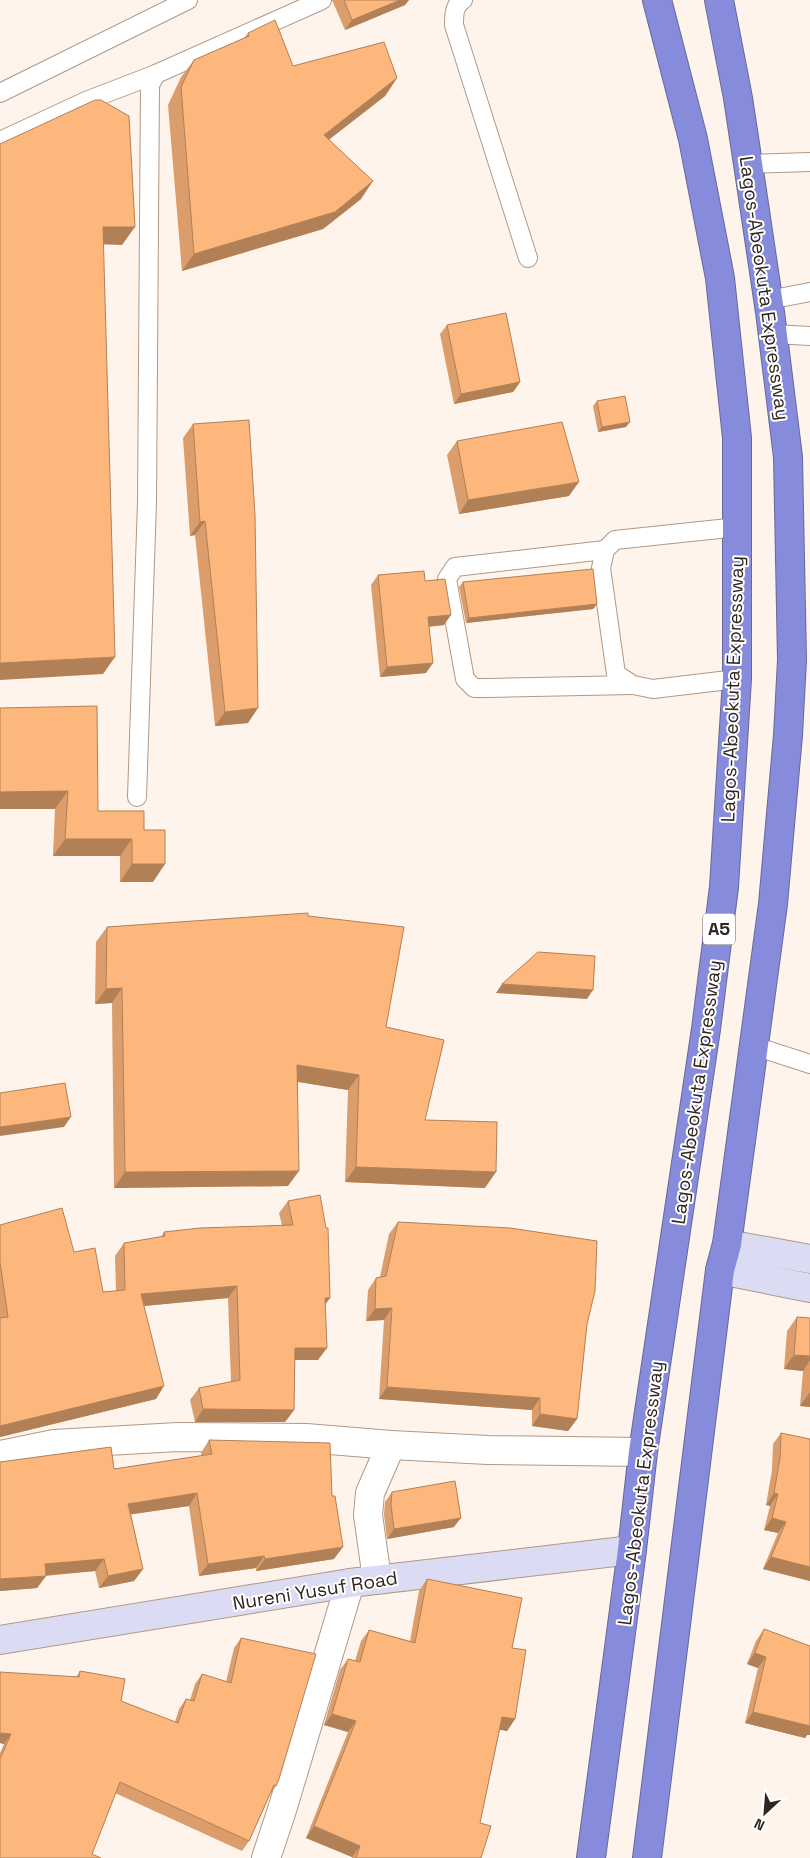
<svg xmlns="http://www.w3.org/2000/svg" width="810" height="1858" font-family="'Space Grotesk',sans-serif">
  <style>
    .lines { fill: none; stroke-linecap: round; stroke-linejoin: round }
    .lane-casing { stroke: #b19885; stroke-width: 20 }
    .street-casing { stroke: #b19885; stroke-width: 30 }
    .secondary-casing { stroke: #b19885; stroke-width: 30 }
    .highway-casing { stroke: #686899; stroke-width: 30 }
    .lane { stroke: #fff; stroke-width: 18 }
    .street { stroke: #fff; stroke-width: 28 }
    .secondary { stroke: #dbdcf4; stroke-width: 28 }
    .highway { stroke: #868cdb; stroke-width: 28 }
    .wall { fill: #da9d6b }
    .shaded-wall { fill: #b18057 }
    .building { fill: #fdb77c; stroke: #b18057 }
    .labels { text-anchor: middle; stroke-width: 4; stroke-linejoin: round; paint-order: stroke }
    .shield { fill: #fff; stroke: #6e6762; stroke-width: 1 }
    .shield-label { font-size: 18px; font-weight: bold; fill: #30261f }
    .street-label { font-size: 19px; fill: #30261f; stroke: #fff }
  </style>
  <rect width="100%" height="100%" fill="#fff4ec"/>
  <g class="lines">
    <g class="lane-casing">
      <g id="lane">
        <path d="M463,0C454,5 454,15 454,25L528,258"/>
        <path d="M0,93L188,0"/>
        <path d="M0,141L86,101L156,74"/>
        <path d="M748,164L810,162"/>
        <path d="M768,300L810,292"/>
        <path d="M773,334L810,336"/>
        <path d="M605,550L455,567L447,579L465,679L474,688H487L633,685"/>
        <path d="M737,679L653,689L633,685L616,674L601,568L605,550L615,540L738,527"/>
        <path d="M137,797L147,502L150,85L156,74L322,0"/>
        <path d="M754,1046L810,1064"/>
      </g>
    </g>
    <g class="street-casing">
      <g id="street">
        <path d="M0,1455L54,1444L178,1437L306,1438L391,1445L488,1450L643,1452"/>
        <path d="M377,1579L368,1515L370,1493L391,1445"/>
        <path d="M266,1858L282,1810L350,1583"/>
      </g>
    </g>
    <g class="secondary-casing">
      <g id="secondary">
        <path d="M727,1244L810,1259"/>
        <path d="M720,1270L810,1288"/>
        <path d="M0,1640L350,1583L632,1550"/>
      </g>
    </g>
    <g class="highway-casing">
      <g id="highway">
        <path d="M591,1858L632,1550L643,1452L706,1029L724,887L737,679V438L720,278L693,139L657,0"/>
        <path d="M647,1858L720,1270L727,1244L773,904L788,735L792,660L788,457L770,312L748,164L738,98L719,0"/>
      </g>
    </g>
    <use href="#lane" class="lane"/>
    <use href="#street" class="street"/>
    <use href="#secondary" class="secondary"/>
    <use href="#highway" class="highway"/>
  </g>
  <g class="wall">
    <path d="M332,0H409L405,5L345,30Z"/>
    <path d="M248,33L293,66L397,78L385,96L329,139L361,199L323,229L182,271L168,105L181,77L194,60L244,38Z"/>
    <path d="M447,325L520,382L513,392L454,404L440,334Z"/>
    <path d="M597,401L626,427L598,432L593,406Z"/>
    <path d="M193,424L248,723L215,726L195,535L190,536L183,438Z"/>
    <path d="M457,441L569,496L459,514L447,455Z"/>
    <path d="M378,575L425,581L444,625L429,627L426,673L380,677L371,585Z"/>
    <path d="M463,582L597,604L593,609L466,623L459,587Z"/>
    <path d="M0,708L98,811L144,830L153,882H120V856H53L55,809H0Z"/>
    <path d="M308,916L386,1027L425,1120L485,1188L345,1182L348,1090L298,1082L288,1186L114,1188L112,1003L95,1004L96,942L107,927Z"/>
    <path d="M288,1201L330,1298L325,1304L318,1360H295L294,1410L285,1422H195L190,1400L199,1388L231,1382L228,1298L144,1306L156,1399L0,1437V1225L74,1252L103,1292L116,1291L115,1256L124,1243L161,1237L164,1232L282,1225L279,1213Z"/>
    <path d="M398,1222L587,1324L577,1419L568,1431L532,1426V1410L379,1399L384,1320L366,1321L368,1290L376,1278L380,1277L389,1234Z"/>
    <path d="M797,1317L810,1318V1407L800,1406L803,1371L784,1369L787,1331Z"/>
    <path d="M781,1433L810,1439V1581L763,1569L778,1533L764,1530L770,1506L766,1505L772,1470L773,1444Z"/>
    <path d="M209,1440L334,1559L256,1571V1568L199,1576L189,1506L131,1514L143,1569L134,1581L99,1588L95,1571L46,1576L37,1588L0,1591V1462L114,1469L201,1456V1453Z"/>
    <path d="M392,1492L454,1527L387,1539L384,1515L385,1502Z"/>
    <path d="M427,1579L512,1648L515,1719L507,1731L500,1729L480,1823L481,1858H352V1857L306,1838L348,1732L324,1725L340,1670L348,1659L355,1661L361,1641L369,1630L410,1641L419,1591Z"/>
    <path d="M764,1629L810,1646V1735H807L805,1738L745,1723L758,1668L747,1664L756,1641Z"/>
    <path d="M241,1638L276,1786L270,1795L249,1841L242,1851L115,1793L92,1854L0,1858V1753L4,1744L0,1743L76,1677L80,1671L121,1701L175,1722L179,1709L186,1699L190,1700L195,1684L202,1674L226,1682L234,1648Z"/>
  </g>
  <g class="shaded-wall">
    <path d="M400,0H409L405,5L345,30L352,20Z"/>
    <path d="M397,78L385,96L312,153L324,135Z"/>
    <path d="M373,181L361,199L323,229L182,271L194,254Z"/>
    <path d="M103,227H135L122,245L91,244Z"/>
    <path d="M520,382L513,392L454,404L461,394Z"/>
    <path d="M630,422L626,427L598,432L602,427Z"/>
    <path d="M579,482L569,496L459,514L468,500Z"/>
    <path d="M205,521L195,535L190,536L200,522Z"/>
    <path d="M597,604L593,609L466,623L469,618Z"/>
    <path d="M451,615L444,625L421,627L428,617Z"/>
    <path d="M115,657L103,674L0,680V663Z"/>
    <path d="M433,663L426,673L380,677L387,667Z"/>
    <path d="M258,708L248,723L215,726L225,712Z"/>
    <path d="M68,791L55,809H0V792Z"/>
    <path d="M65,839H132L120,856H53Z"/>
    <path d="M132,864H165L153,882H120Z"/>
    <path d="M502,984L593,990L587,999L496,993Z"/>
    <path d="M122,988L112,1003L95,1004L106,989Z"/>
    <path d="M297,1065L359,1075L348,1090L287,1080Z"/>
    <path d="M71,1117L64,1127L0,1136V1127Z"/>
    <path d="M356,1167L496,1172L485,1188L345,1182Z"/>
    <path d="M299,1171L288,1186L114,1188L125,1172Z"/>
    <path d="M237,1286L228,1298L133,1307L141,1294Z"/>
    <path d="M325,1298H330L321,1310Z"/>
    <path d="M392,1308L384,1320L366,1321L375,1309Z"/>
    <path d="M295,1348H327L318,1360H286Z"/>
    <path d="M794,1355L810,1356V1360L803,1371L784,1369Z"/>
    <path d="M164,1386L156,1399L0,1437V1426Z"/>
    <path d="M387,1387L540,1398L532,1410L379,1399Z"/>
    <path d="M810,1392V1407L800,1406Z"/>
    <path d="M203,1409L294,1410L285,1422H195Z"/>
    <path d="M540,1414L577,1419L568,1431L532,1426Z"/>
    <path d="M197,1493L189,1506L120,1516L128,1504Z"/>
    <path d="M774,1493L778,1494L770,1506L766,1505Z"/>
    <path d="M461,1518L454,1527L387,1539L394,1529Z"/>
    <path d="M772,1518L786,1522L778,1533L764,1530Z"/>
    <path d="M343,1547L334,1559L256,1571L265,1559Z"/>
    <path d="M264,1556L256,1568L199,1576L208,1564Z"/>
    <path d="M771,1557L810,1567V1581L763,1569Z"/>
    <path d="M104,1559L95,1571L36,1576L45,1564Z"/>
    <path d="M143,1569L134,1581L99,1588L108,1576Z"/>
    <path d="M46,1576L37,1588L0,1591V1579Z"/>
    <path d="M755,1653L766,1657L758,1668L747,1664Z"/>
    <path d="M753,1712L810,1726V1735H807L805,1738L745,1723Z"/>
    <path d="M332,1714L356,1721L348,1732L324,1725Z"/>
    <path d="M502,1717L515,1719L507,1731L495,1729Z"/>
    <path d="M0,1733L11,1734L4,1744L0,1743Z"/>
    <path d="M314,1826L360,1846L352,1857L306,1838Z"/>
  </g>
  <g class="building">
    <path d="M344,0H400L352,20Z"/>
    <path d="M275,20L293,66L384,42L397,78L324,135L373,181L335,212L194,254L181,87L194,60L249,36L248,33Z"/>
    <path d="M95,100H101L129,116L135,227H103L115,657L0,663V144Z"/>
    <path d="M506,313L520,382L461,394L447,325Z"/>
    <path d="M625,396L630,422L602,427L597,401Z"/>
    <path d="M249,420L255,515L258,708L225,712L205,521L200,522L193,424Z"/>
    <path d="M562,422L579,482L468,500L457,441Z"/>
    <path d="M593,569L597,604L469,618L463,582Z"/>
    <path d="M424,571L425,581L445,579L451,615L428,617L433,663L387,667L378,575Z"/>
    <path d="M97,706L98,811H144V830H165V864H132V839H65L68,791L0,792V708Z"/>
    <path d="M308,913V916L404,927L386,1027L444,1040L425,1120L497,1122L496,1172L356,1167L359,1075L297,1065L299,1171L125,1172L122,988L106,989L107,927Z"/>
    <path d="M538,952L595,956L593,990L502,984Z"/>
    <path d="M65,1083L71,1117L0,1127V1093Z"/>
    <path d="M320,1195L326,1228H328L330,1298H325L327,1348H295L294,1410L203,1409L199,1388L240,1380L237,1286L141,1294L164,1386L0,1426V1318L8,1317L0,1262V1225L62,1208L74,1252L95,1248L103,1292L125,1290L124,1243L165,1236L164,1232L200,1228L293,1225L288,1201Z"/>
    <path d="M398,1222L510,1228L597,1241L595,1291L587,1324L577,1419L540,1414V1398L387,1387L392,1308L375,1309L376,1278L386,1276Z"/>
    <path d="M797,1317L810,1318V1356L794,1355Z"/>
    <path d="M781,1433L810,1439V1567L771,1557L786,1522L772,1518L778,1494L774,1493L780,1458Z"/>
    <path d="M209,1440L330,1443L332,1496H335L343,1547L265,1559L264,1556L208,1564L197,1493L128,1504L143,1569L108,1576L104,1559L45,1564L46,1576L0,1579V1462L111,1447L114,1469L212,1454Z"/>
    <path d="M455,1481L461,1518L394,1529L391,1505L392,1492Z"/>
    <path d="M427,1579L522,1598L512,1648L526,1650L515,1719L502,1717L480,1823L491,1826L481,1858H356L360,1846L314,1826L356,1721L332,1714L348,1659L360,1662L369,1630L415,1643Z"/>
    <path d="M764,1629L810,1646V1726L753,1712L766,1657L755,1653Z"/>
    <path d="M241,1638L316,1654L279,1779L276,1786L274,1785L249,1841L120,1782L92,1854L101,1858H0V1759L11,1734L0,1733V1672L79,1677L80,1671L125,1679L121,1701L178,1723L186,1699L194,1701L202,1674L231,1683Z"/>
  </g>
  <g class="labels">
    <rect class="shield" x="703" y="913.5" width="32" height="31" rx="4"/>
    <g class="shield-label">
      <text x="719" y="935">A5</text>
    </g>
    <g class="street-label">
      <text transform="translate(765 288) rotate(82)" y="7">Lagos-Abeokuta Expressway</text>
      <text transform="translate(732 689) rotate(-88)" y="7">Lagos-Abeokuta Expressway</text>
      <text transform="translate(696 1092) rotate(-82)" y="7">Lagos-Abeokuta Expressway</text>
      <text transform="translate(640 1493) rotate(-83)" y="7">Lagos-Abeokuta Expressway</text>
      <text transform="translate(315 1590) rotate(-9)" y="7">Nureni Yusuf Road</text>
    </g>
  </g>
  <g transform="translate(765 1813) rotate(206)" stroke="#ffffff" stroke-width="4" paint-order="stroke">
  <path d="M0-4L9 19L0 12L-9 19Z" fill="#30261f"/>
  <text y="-8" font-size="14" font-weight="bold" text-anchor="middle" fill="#30261f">N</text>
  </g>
</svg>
